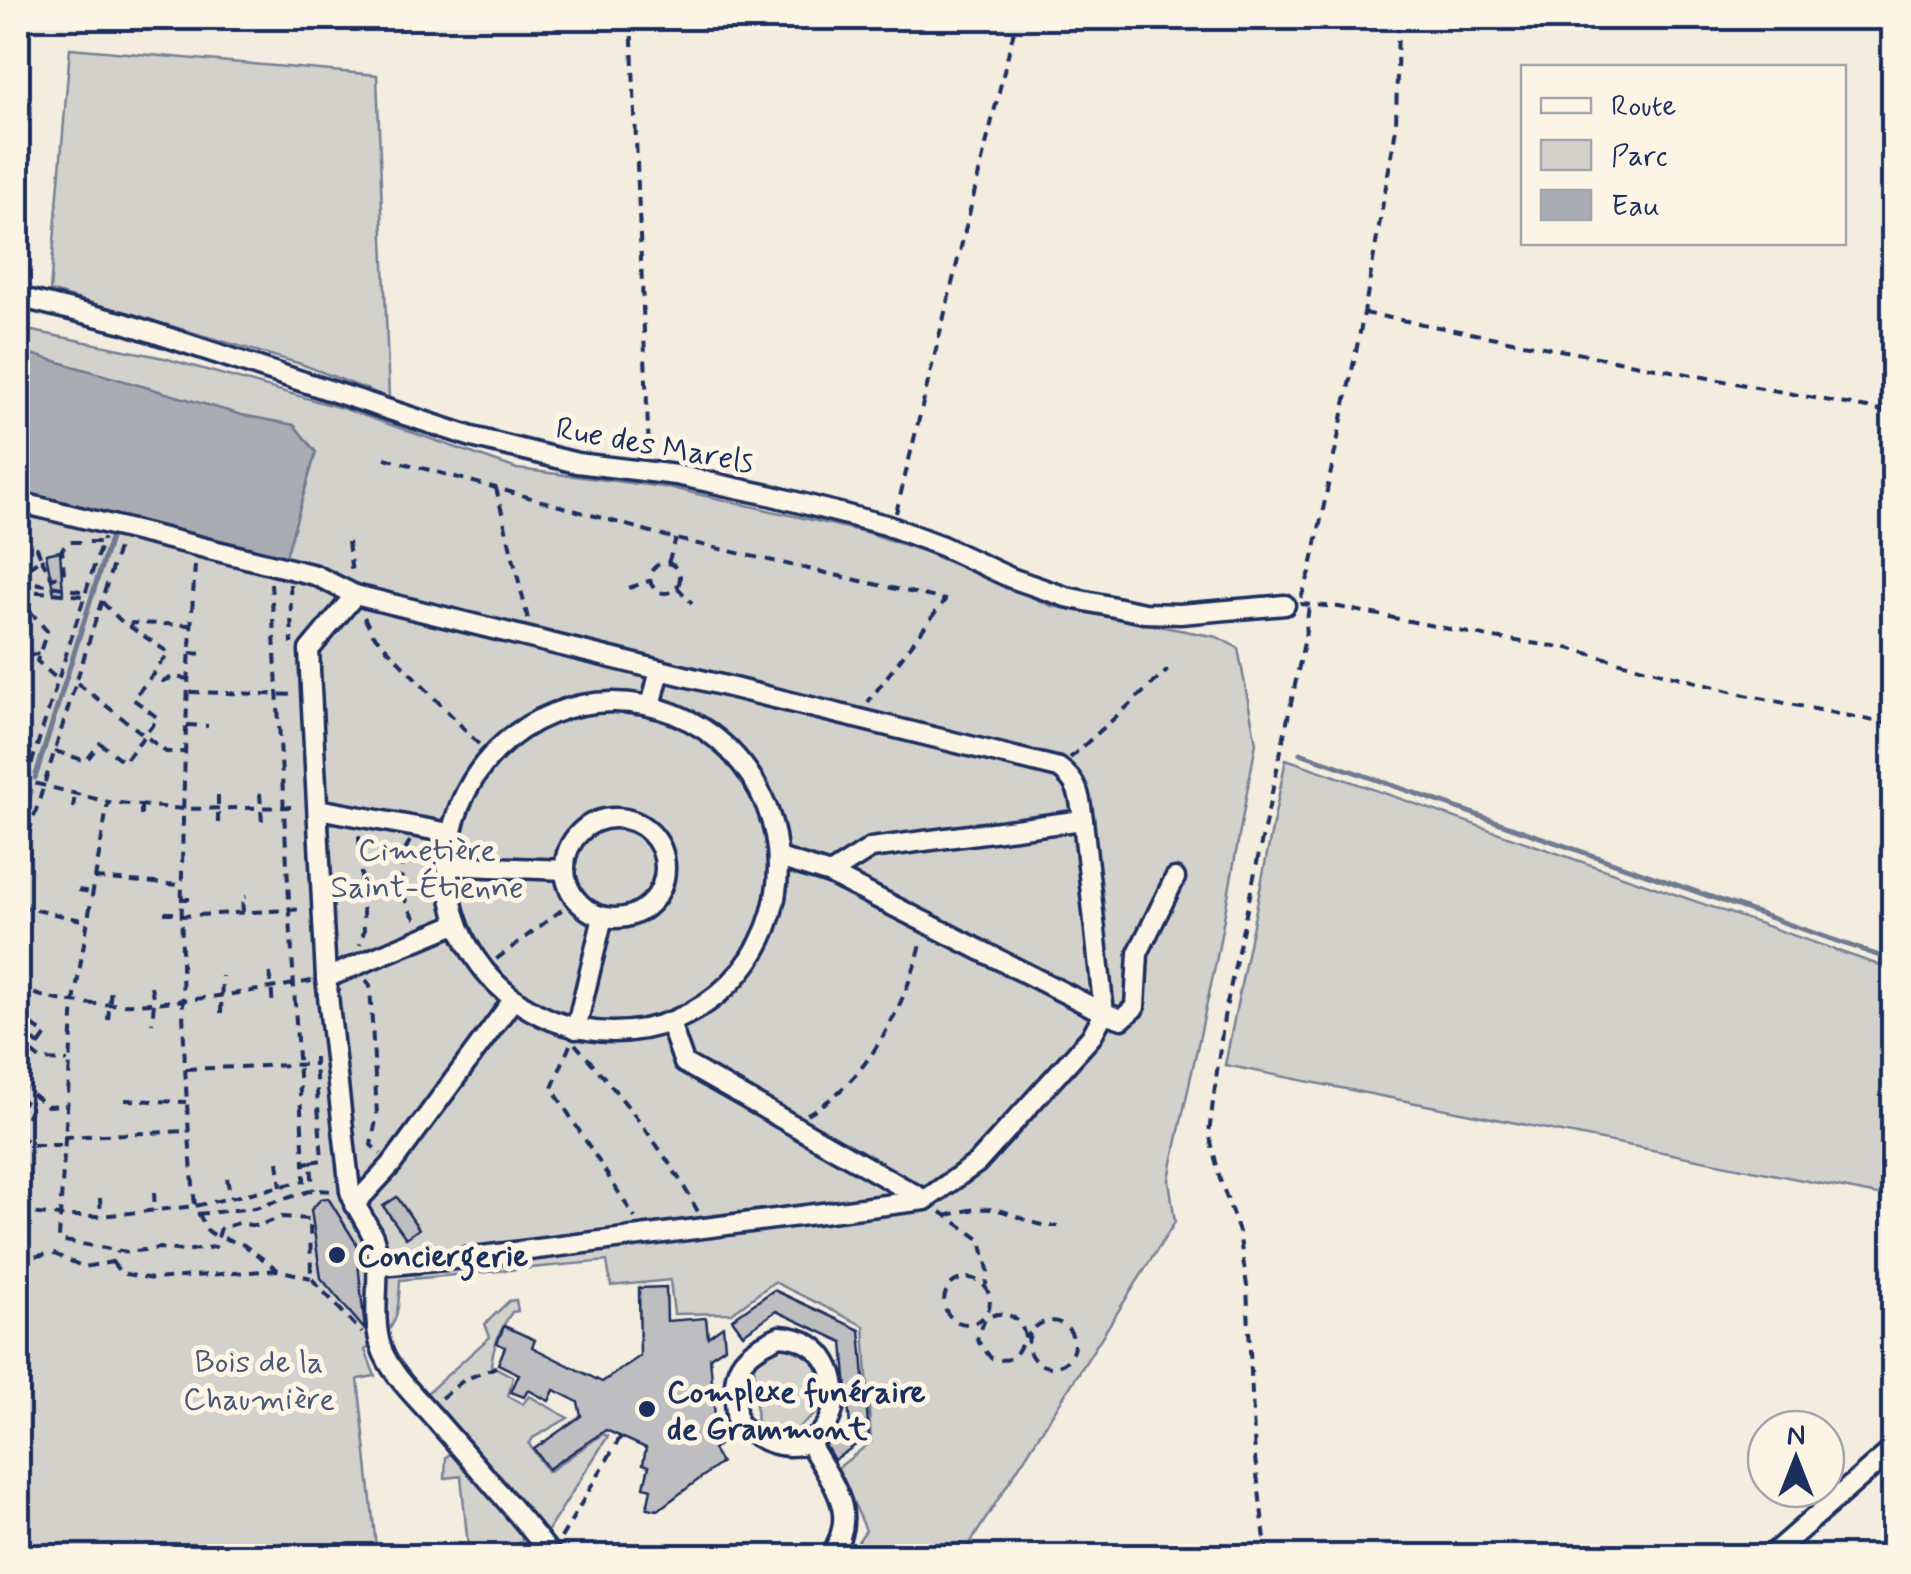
<svg xmlns="http://www.w3.org/2000/svg" width="1911" height="1574" font-family="Mynerve,sans-serif">
  <style>
    .green { fill: #d3d1cc; stroke: #778095; stroke-width: 2.5 }
    .water { fill: #a9acb3; stroke: #707a91; stroke-width: 2.5 }
    .lines { fill: none; stroke-linecap: round; stroke-linejoin: round }
    .stream { stroke: #707a91; stroke-width: 5 }
    .building { fill: #bebec0; stroke: #1b2f5e; stroke-width: 2.5 }
    .minor-casing { stroke: #1b2f5e; stroke-width: 25 }
    .path { stroke: #1b2f5e; stroke-width: 4; stroke-dasharray: 10 8; stroke-linecap: butt }
    .minor { stroke: #fcf5e5; stroke-width: 18 }
    .poi-dot { fill: #1b2f5e; stroke: #fcf5e5; stroke-width: 4 }
    .labels { text-anchor: middle; stroke-width: 10; stroke-linejoin: round; paint-order: stroke }
    .street-label { font-size: 32px; fill: #1b2f5e; stroke: #fcf5e5 }
    .park-label { font-size: 32px; fill: #49587a; stroke: #fcf5e5 }
    .poi-label { font-size: 32px; font-weight: bold; fill: #1b2f5e; stroke: #fcf5e5; text-anchor: start }
  </style>
  <rect width="100%" height="100%" fill="#f3ede0"/>
  <filter id="ink" filterUnits="userSpaceOnUse"><feTurbulence type="fractalNoise" baseFrequency=".01" numOctaves="2"/><feDisplacementMap in="SourceGraphic" scale="20" xChannelSelector="R" yChannelSelector="G"/><feConvolveMatrix kernelMatrix="1 2 1 2 8 2 1 2 1" color-interpolation-filters="sRGB"/></filter>
  <g filter="url(#ink)">
    <g class="green">
      <path d="M70,48L377,75L389,398L301,364L50,291Z"/>
      <path d="M18,328L164,358L345,409L517,469L671,488L869,533L925,552L1052,606L1217,637L1238,648L1256,743L1216,962L1172,1163L1169,1180L1175,1222L962,1556H848L866,1530L838,1468L871,1442L864,1326L774,1282L732,1313L674,1314L670,1280L611,1286L607,1261L400,1280C398,1317 398,1329 365,1350L375,1376L358,1379L377,1556H18Z"/>
      <path d="M1286,759L1893,970V1198L1225,1065Z"/>
      <path d="M516,1300L518,1311L512,1312C500,1329 494,1344 491,1365L513,1377L508,1396L523,1404L529,1396L568,1418L533,1438L529,1444L548,1472L603,1434L608,1436L547,1532L427,1393L490,1337L485,1324L509,1301Z"/>
      <path d="M779,1344L817,1361L820,1411L786,1437L757,1427L754,1365Z"/>
      <path d="M454,1451L522,1529V1541L512,1548L469,1556L461,1476L445,1478L446,1457Z"/>
    </g>
    <path class="water" d="M31,354L242,415L294,425L316,452L285,559L18,496V405Z"/>
    <g class="lines">
      <g class="stream">
        <path d="M1300,753L1894,961"/>
        <path d="M35,778L112,532"/>
        <path d="M18,843L31,791"/>
      </g>
    </g>
    <g class="building">
      <path d="M60,551L63,593L54,594L46,554Z"/>
      <path d="M397,1197L419,1229L406,1238L383,1206Z"/>
      <path d="M328,1198L356,1243L365,1330L321,1278L311,1210L321,1199Z"/>
      <path d="M666,1287L667,1321L706,1318L708,1337L723,1326L725,1347L710,1357L715,1417L722,1416L725,1441L713,1449L721,1463L658,1510L647,1508L651,1489L644,1487L649,1466L643,1464L646,1448L606,1430L548,1469L534,1449L581,1416L578,1402L554,1390L549,1401L528,1390L524,1397L511,1392L519,1374L498,1364L505,1347L497,1343L504,1326L535,1340L532,1347L602,1382L640,1356L639,1288Z"/>
      <path d="M774,1290L860,1330L869,1436L834,1460L825,1445L850,1427L843,1342L776,1311L743,1334L732,1319Z"/>
    </g>
    <g class="lines">
      <g class="minor-casing">
        <g id="minor">
          <path d="M18,297L124,323L472,437L577,463L676,475L769,495L886,525L942,546L1011,578L1066,597L1144,613L1180,614L1285,605"/>
          <path d="M18,502L315,575L355,595"/>
          <circle cx="613" cy="867" r="165"/>
          <path d="M651,706L660,670"/>
          <path d="M318,809L450,833"/>
          <circle cx="615" cy="868" r="50"/>
          <path d="M779,858L830,874L1104,1013L1122,1019L1135,1007L1138,953L1175,878"/>
          <path d="M446,865L565,870"/>
          <path d="M830,874L871,848L1083,820"/>
          <path d="M326,978L456,924"/>
          <path d="M670,1023L684,1063L925,1200"/>
          <path d="M576,1029L603,917"/>
          <path d="M354,1205L391,1165L513,1000"/>
          <path d="M375,1262L391,1265L466,1258L925,1200L977,1163L1091,1037L1104,1013L1083,820C1080,797 1079,782 1059,768L355,595L309,650L326,978L350,1191C355,1210 373,1228 376,1247C381,1279 371,1316 381,1347C390,1374 419,1400 437,1421C476,1466 516,1510 552,1556"/>
          <path d="M780,1336C874,1341 840,1505 737,1423C732,1373 731,1358 780,1336Z"/>
          <path d="M809,1442C831,1483 861,1512 830,1556"/>
          <path d="M1770,1556L1894,1448"/>
        </g>
      </g>
      <g class="path">
        <path d="M631,18L649,453"/>
        <path d="M1364,313L1894,413"/>
        <path d="M385,458L496,488"/>
        <path d="M896,513L1017,18"/>
        <path d="M348,542L352,574"/>
        <path d="M18,543L37,548L41,558L18,576"/>
        <path d="M41,558L52,578L64,574L62,549L70,542H101"/>
        <circle cx="665" cy="578" r="15"/>
        <path d="M668,563L676,539"/>
        <path d="M195,565C181,779 174,992 195,1206L101,1216H60L74,1002L108,802L183,809L298,807"/>
        <path d="M18,580L85,592"/>
        <path d="M271,583L304,1163"/>
        <path d="M290,584L292,644"/>
        <path d="M677,587L692,603"/>
        <path d="M629,588L649,581"/>
        <path d="M18,590L82,596"/>
        <path d="M18,597L47,631L37,661L57,679"/>
        <path d="M1301,598L1310,572L1364,313L1396,128L1398,18"/>
        <path d="M102,602L120,620L169,653L153,674"/>
        <path d="M1300,604L1339,607L1494,638L1568,648L1745,695L1894,725"/>
        <path d="M364,617L372,633L491,757"/>
        <path d="M528,619L496,488L676,539L945,600L868,702"/>
        <path d="M130,627L132,623L191,625"/>
        <path d="M190,653L204,654"/>
        <path d="M18,670L28,656L41,653"/>
        <path d="M77,683L166,752H183"/>
        <path d="M190,692L296,695"/>
        <path d="M187,725L208,726"/>
        <path d="M55,751L86,761L100,743L124,762L158,718L133,699L153,674L163,681L174,677L189,679"/>
        <path d="M1070,758L1168,670"/>
        <path d="M18,779L108,802"/>
        <path d="M26,781L103,538"/>
        <path d="M260,793L262,823"/>
        <path d="M141,805V820"/>
        <path d="M73,808L75,794"/>
        <path d="M218,823V793"/>
        <path d="M359,836L364,931L360,945"/>
        <path d="M410,841C396,862 400,903 417,920"/>
        <path d="M18,868L120,542"/>
        <path d="M95,878L180,885"/>
        <path d="M78,890L92,892"/>
        <path d="M180,899H197"/>
        <path d="M18,906L86,921"/>
        <path d="M243,912L242,897H246"/>
        <path d="M164,913H180"/>
        <path d="M180,916L305,909"/>
        <path d="M482,970L576,899"/>
        <path d="M270,973L273,1007"/>
        <path d="M366,980L370,985L377,1115L371,1145L381,1154"/>
        <path d="M18,982L26,969"/>
        <path d="M18,986C82,1024 239,993 312,981"/>
        <path d="M151,986L154,1002L152,1023"/>
        <path d="M221,1013L222,976"/>
        <path d="M18,1014L46,1035L39,1045"/>
        <path d="M108,1020L111,988"/>
        <path d="M18,1028L39,1045L33,1053"/>
        <path d="M18,1041L41,1060L68,1061"/>
        <path d="M575,1044C619,1093 669,1155 699,1214"/>
        <path d="M570,1045L552,1088L635,1218"/>
        <path d="M186,1069L315,1064V1053"/>
        <path d="M18,1083L47,1106L65,1105"/>
        <path d="M18,1097L32,1108L26,1117L18,1111"/>
        <path d="M125,1100L186,1102"/>
        <path d="M807,1114C867,1084 907,1002 922,940"/>
        <path d="M18,1135L33,1145H63"/>
        <path d="M63,1137L187,1131"/>
        <path d="M18,1160L28,1168L18,1182"/>
        <path d="M278,1161L281,1187"/>
        <path d="M311,1162L322,1160L315,1065"/>
        <path d="M227,1178L231,1198"/>
        <path d="M18,1188L29,1195L26,1214"/>
        <path d="M154,1192L155,1211"/>
        <path d="M100,1198L101,1216"/>
        <path d="M18,1212L60,1216L59,1240L127,1252L160,1248L184,1251L215,1247L221,1228L239,1223L256,1226L282,1217L310,1219L311,1278L362,1333"/>
        <path d="M941,1212L981,1240L988,1270L986,1285"/>
        <path d="M197,1214L255,1208L313,1190L334,1191"/>
        <path d="M946,1216C968,1209 990,1205 1011,1214C1028,1221 1039,1227 1058,1226"/>
        <path d="M214,1235L207,1230L195,1206L304,1181V1163L311,1162L313,1190"/>
        <path d="M224,1238L244,1245L278,1270L311,1278"/>
        <path d="M18,1260L52,1253L84,1267L112,1262L118,1251"/>
        <path d="M112,1262L121,1273L152,1279L278,1270"/>
        <circle cx="967" cy="1301" r="23"/>
        <circle cx="1051" cy="1344" r="23"/>
        <path d="M1025,1337C1021,1315 1003,1308 985,1319L977,1340L991,1358C1021,1366 1015,1346 1030,1333"/>
        <path d="M441,1398L464,1380L501,1365"/>
        <path d="M561,1538L621,1436"/>
        <path d="M1267,1556L1255,1458L1247,1286L1239,1232L1220,1179L1209,1133L1224,1017L1305,638L1309,605"/>
      </g>
      <use href="#minor" class="minor"/>
    </g>
  </g>
  <g class="poi-dot">
    <circle cx="337" cy="1255" r="10"/>
    <circle cx="647" cy="1409" r="10"/>
  </g>
  <g class="labels">
    <g class="street-label">
      <text transform="translate(655 444) rotate(10)" y="11">Rue des Marels</text>
    </g>
    <g class="park-label">
      <text x="427" y="860">Cimetière<tspan x="427" dy="37">Saint-Étienne</tspan></text>
      <text x="259" y="1372">Bois de la<tspan x="259" dy="37">Chaumière</tspan></text>
    </g>
    <g class="poi-label">
      <text x="357" y="1266">Conciergerie</text>
      <text x="667" y="1402">Complexe funéraire<tspan x="667" dy="37">de Grammont</tspan></text>
    </g>
  </g>
  <rect width="1911" height="1574" fill="none" stroke="#fcf5e5" stroke-width="60"/>
  <rect x="30" y="30" width="1851" height="1514" fill="none" stroke="#1b2f5e" stroke-width="4" filter="url(#ink)"/>
  <rect x="1521" y="65" width="325" height="180" fill="#fcf5e5" stroke="#a2a6af" stroke-width="2.5"/>
  <rect x="1541" y="98" width="50" height="15" fill="#fcf5e5" stroke="#a2a6af" stroke-width="2.5"/>
  <text x="1611" y="115" font-size="30" fill="#1b2f5e">Route</text>
  <rect x="1541" y="140" width="50" height="30" fill="#d3d1cc" stroke="#a2a6af" stroke-width="2.5"/>
  <text x="1611" y="165" font-size="30" fill="#1b2f5e">Parc</text>
  <rect x="1541" y="190" width="50" height="30" fill="#a9acb3" stroke="#a2a6af" stroke-width="2.5"/>
  <text x="1611" y="215" font-size="30" fill="#1b2f5e">Eau</text>
  <g transform="translate(1796 1459)"><circle r="48" fill="#fcf5e5" stroke="#a2a6af" stroke-width="2.5"/>
  <path d="M0-8L18 38L0 25L-18 38Z" fill="#1b2f5e"/>
  <text y="-15" font-size="28" font-weight="bold" text-anchor="middle" fill="#1b2f5e">N</text>
  </g>
</svg>
